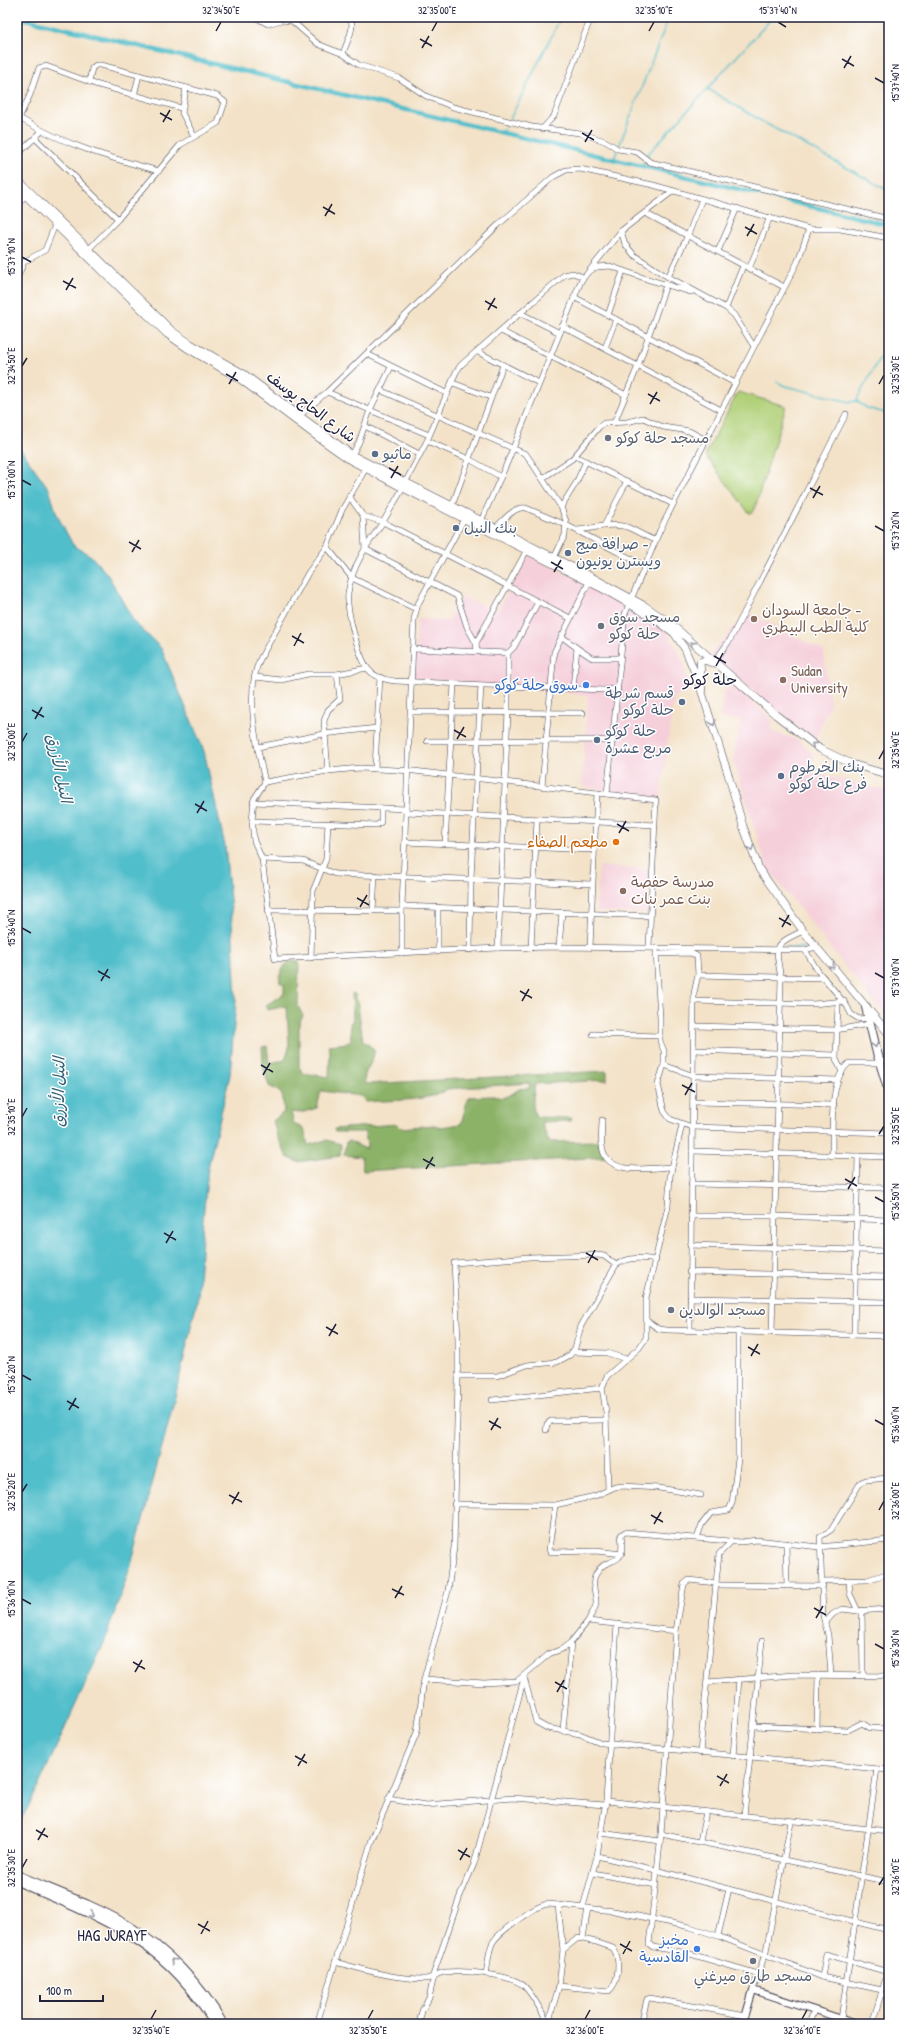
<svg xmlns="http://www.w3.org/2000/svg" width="906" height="2041" font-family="'Patrick Hand','Playpen Sans Arabic',sans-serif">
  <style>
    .built { fill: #f5cfda }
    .green { fill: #b0d078; stroke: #69795a }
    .forest { fill: #8cb268; stroke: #576a52 }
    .water { fill: #51becb; stroke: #3a7083 }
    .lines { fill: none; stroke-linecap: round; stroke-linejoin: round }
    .stream { stroke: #51becb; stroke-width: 1.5 }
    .canal { stroke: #51becb; stroke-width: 4.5 }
    .minor-casing { stroke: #413f50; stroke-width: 6 }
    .tertiary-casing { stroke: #413f50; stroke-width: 8 }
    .secondary-casing { stroke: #413f50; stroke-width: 8 }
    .primary-casing { stroke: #413f50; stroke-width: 10 }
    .minor { stroke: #fff; stroke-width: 5 }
    .tertiary { stroke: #fff; stroke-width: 6 }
    .secondary { stroke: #fff; stroke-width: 7 }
    .primary { stroke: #fff; stroke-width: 8 }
    .oneway { stroke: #9c9ca7 }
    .ticks { fill: none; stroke: #22223b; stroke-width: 1.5 }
    .worship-dot { fill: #6b7280; stroke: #fff; stroke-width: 1.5 }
    .service-dot { fill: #5c6f8a; stroke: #fff; stroke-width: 1.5 }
    .education-dot { fill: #8d6e63; stroke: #fff; stroke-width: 1.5 }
    .shop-dot { fill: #3f7fe0; stroke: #fff; stroke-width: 1.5 }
    .food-dot { fill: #e8710a; stroke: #fff; stroke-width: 1.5 }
    .labels { text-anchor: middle; stroke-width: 3; stroke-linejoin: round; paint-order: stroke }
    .street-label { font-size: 15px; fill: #22223b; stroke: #fff }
    .worship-label { font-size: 15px; fill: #5b616d; stroke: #fff; text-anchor: start }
    .service-label { font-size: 15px; fill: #4e5e75; stroke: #fff; text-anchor: start }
    .education-label { font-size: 15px; fill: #785e54; stroke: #fff; text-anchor: start }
    .shop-label { font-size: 15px; fill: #366cbe; stroke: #fff; text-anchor: end }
    .food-label { font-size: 15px; fill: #c56008; stroke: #fff; text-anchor: end }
    .neighbourhood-label { font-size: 16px; fill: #22223b; stroke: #fff }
    .water-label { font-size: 16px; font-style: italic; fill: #356075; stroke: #fff }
    .neatline { fill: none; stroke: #22223b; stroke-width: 1.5 }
    .ticks-label { font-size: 10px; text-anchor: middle; fill: #22223b }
  </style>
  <rect width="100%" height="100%" fill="#fff"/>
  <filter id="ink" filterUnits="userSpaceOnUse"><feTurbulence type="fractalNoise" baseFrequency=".025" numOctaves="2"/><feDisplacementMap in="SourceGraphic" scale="8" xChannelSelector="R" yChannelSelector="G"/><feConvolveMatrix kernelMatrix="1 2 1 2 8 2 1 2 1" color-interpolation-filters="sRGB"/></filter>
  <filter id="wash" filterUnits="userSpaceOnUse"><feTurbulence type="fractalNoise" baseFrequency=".012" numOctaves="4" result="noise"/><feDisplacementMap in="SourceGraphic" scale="16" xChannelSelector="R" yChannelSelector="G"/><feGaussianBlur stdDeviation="0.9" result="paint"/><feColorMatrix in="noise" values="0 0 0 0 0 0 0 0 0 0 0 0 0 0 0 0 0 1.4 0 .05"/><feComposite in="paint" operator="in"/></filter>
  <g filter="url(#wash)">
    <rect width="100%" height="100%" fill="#f3e2c7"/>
    <g class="built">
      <path d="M529,555L622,602L664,627L672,640L682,659L691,692L674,697L660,803L582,786L588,696L554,691L413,678L418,619L448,621L463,597L497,611Z"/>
      <path d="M747,612L824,651L830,704L815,741L709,655Z"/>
      <path d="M728,686L744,695L773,720L771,731L798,740L812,753L814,756L808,771L889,791V1021L767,868L733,760L741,721L720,718L724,690L727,691Z"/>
      <path d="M599,866L649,870L647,913L596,912Z"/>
    </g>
    <path class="green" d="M738,392L786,406L754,511L751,513H749L705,455Z"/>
    <path class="forest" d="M299,961L298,1006L303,1016L299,1023V1067L303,1073L329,1077L330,1051L328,1045L348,1043L351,1039L350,1024L353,1019L352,993L355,994L358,1005L363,1041L374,1049C376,1062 361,1071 365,1084L607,1071V1080L535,1084C534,1094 530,1109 537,1117L571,1118L570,1121L541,1122L549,1142L600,1141L606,1157L363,1171L361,1157L344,1155L346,1142L349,1141L366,1149L368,1143L365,1140V1132H335L334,1129L397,1124L401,1128L434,1125L441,1127L461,1124L468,1097L493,1096L502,1098L512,1094L519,1089L530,1088L529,1083L447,1089C434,1102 385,1100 366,1102L361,1096L321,1091L317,1108L300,1113L291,1112L294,1124L304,1129L308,1145L326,1140L341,1144L340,1156L298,1162L287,1157L277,1136L273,1121L284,1112C282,1096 286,1094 269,1086L262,1064L263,1061L262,1047L267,1046L269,1063L285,1060L289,1047L287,1006L267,1010L266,1005L284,994V985L280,983C278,975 283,966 289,962C291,961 297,961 299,961Z"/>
    <path class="water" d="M17,444L49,489L57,515L73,545L91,556L108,575L134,622L161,648L204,751L225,846L232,921L236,1000L230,1075L208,1168L203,1219L198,1297L174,1401L131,1565L104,1643L32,1800L17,1827Z"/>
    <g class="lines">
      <g class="stream">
        <path d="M708,89L763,122L889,191"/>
        <path d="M510,119L561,17"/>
        <path d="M502,133L508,122"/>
        <path d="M614,159L669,17"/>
        <path d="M641,166L647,155L773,17"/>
        <path d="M777,382L785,386L850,402L856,401L889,341"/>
        <path d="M856,401L867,408L889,414"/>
        <path d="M784,947L804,948"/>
        <path d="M328,959L402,955"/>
      </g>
      <path class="canal" d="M17,17L889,225"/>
    </g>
  </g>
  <g filter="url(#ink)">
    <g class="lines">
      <g class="minor-casing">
        <g id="minor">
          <path d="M255,17L268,24L281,20L292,21L318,44L343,54L359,65L399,78L426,96L453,107L532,127L580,133L605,141L618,149L637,152L650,162L889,219"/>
          <path d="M343,54C346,42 356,29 350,17"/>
          <path d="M186,88L182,113L194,136"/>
          <path d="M134,96L139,75"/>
          <path d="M542,129L554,116L591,17"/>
          <path d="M35,138L118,219"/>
          <path d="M17,155L42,131"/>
          <path d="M159,171C110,158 65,145 21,119L20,116L30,95L39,68L46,66L95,84L181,108"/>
          <path d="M17,205L25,196"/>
          <path d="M645,213L784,287"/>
          <path d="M621,231L625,244L634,255L663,274L726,308L734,315L753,345"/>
          <path d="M88,250L118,219L180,145L218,123L225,102L217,96L101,65H96L92,68L89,82"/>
          <path d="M718,251L737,208"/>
          <path d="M749,269L770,217"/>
          <path d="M590,271L597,267L610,266L647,279L691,292"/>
          <path d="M18,276L24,262L45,250L55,225"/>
          <path d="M668,277L688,235L702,199"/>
          <path d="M574,297L735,383"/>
          <path d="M726,308L743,266"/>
          <path d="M520,313L560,333"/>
          <path d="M608,315L623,271"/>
          <path d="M562,326L721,410"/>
          <path d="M501,331L626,395"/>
          <path d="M605,348L616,319"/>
          <path d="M478,352L539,383"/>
          <path d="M367,354L448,394"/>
          <path d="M453,383L490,397"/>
          <path d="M380,390L526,454L561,507L566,521L565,535L553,560"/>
          <path d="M327,392L429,435"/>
          <path d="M299,416L327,392L498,225L553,177L566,170L580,169L653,185L809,229H840L889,238"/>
          <path d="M614,423L638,366L666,285"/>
          <path d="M365,426L419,454"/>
          <path d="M427,441L469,459L501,477"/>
          <path d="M352,455L359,442L370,410L391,367"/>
          <path d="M575,456L673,504"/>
          <path d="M366,468L342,510L327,547L308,573L260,659C244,693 257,747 265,782L254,799L252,821L254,841L262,859L275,959L498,948L559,947L805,950L816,947"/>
          <path d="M543,478L572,459L599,427L604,423L627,422L643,418L663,427L689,431L706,440"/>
          <path d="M405,483L427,441L456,372L461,365L564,275L573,273L583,277"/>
          <path d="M403,488L383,522L570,618"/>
          <path d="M349,496L363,516L383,522C368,543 352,566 348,593C346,610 358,655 368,669C374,677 386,680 395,681L603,690L618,689"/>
          <path d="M452,506L503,365"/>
          <path d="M561,507L576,483L586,461"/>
          <path d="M363,516L365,549L457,596L467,627L476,643"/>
          <path d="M481,521L507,463L581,281L621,231L673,191"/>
          <path d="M604,526L627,481"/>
          <path d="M495,528C503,521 514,506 526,508L566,525L645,566"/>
          <path d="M577,530C593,529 611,522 627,527C637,531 645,537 655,540"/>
          <path d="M327,547L352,578L416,609"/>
          <path d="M561,636L577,648L573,688"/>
          <path d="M577,648L592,658H620"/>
          <path d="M412,649L508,653"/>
          <path d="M477,651L476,643L527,550"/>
          <path d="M714,662L730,640L846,414"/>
          <path d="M255,677L281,680L308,674H337L367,668"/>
          <path d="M411,712L583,713"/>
          <path d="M377,728L380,677"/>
          <path d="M427,741L593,740L613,741"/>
          <path d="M258,747L324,734L377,728L375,769"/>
          <path d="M328,771L324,721L328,710L340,699L337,674"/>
          <path d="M265,782L328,771L360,768L414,771L656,800L649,947"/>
          <path d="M542,786L554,652L589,582"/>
          <path d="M607,794L625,614L660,530L798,261L809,229"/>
          <path d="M253,802L406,809"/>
          <path d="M406,812L655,825"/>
          <path d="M252,821L377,825L381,822V809"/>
          <path d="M405,842L594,850"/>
          <path d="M445,844L454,684"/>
          <path d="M262,859L303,861L335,874L592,884"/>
          <path d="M402,906L650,916"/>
          <path d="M438,907V952"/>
          <path d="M268,910L402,911"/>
          <path d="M373,911L375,875"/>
          <path d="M559,947L562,912"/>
          <path d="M590,947L597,793"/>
          <path d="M498,948L508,711V653L514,647L538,602"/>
          <path d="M531,948L537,819"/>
          <path d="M470,950L471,878L481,685"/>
          <path d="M805,950L818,971L847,1006L851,1014L859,1019L868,1018"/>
          <path d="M656,952L660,1018V1041L664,1051V1065L694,1076L838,1080"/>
          <path d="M402,953V906L414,619L418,604L464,519"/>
          <path d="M656,954L691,953L697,956L698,975L694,993L690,1329"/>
          <path d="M311,958L313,891L326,859L328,823"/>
          <path d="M698,975L824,978"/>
          <path d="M694,1001L813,1004L844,1001"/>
          <path d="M838,1003L836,1059L842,1072"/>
          <path d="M695,1026L836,1030L869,1024"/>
          <path d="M593,1034L660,1036"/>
          <path d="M694,1050L835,1055"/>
          <path d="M664,1065L658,1084L664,1111L670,1119L692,1127L889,1133"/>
          <path d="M693,1102L834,1105"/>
          <path d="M602,1120C602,1130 600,1141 603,1151C610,1176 651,1168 671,1167"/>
          <path d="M692,1151L889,1157"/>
          <path d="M832,1156C833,1131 828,1080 849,1063H880L889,1057"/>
          <path d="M691,1184L889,1188"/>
          <path d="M691,1216H775L889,1220"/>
          <path d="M690,1245L889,1251"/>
          <path d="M689,1272L889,1277"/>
          <path d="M690,1298L889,1302"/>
          <path d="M647,1321L659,1329L667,1330L889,1336"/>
          <path d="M772,1332L781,978C775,945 773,945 803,931"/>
          <path d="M854,1335L858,1156"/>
          <path d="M573,1352L607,1353L626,1359"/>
          <path d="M458,1376H497L527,1365L557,1362L570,1355L575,1348L581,1326L616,1265C629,1256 641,1258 656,1260"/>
          <path d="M492,1400L602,1388"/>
          <path d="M546,1430L547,1424L551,1421L606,1420"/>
          <path d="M608,1490L606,1412L602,1388L607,1376L639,1348L646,1338V1298L668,1206L670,1176L682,1125"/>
          <path d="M454,1504L555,1505L595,1496L615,1487L622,1486L659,1488L701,1495"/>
          <path d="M555,1505L549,1550L551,1552L596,1551L622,1554"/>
          <path d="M697,1538L702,1524L711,1513L729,1510L732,1503L738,1459V1331"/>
          <path d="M732,1541L719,1554L716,1583L689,1580L684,1584L676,1631L661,1834L649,1944L653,1947L687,1953L758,1974"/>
          <path d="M786,1543L787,1586"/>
          <path d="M823,1581L867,1580L889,1573"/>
          <path d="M849,1581L850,1594L858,1611"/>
          <path d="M716,1585L823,1586"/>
          <path d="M862,1610L863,1676"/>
          <path d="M588,1621C590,1616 595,1610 596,1604C597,1594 590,1584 596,1574C608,1552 626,1572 621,1535L625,1532L741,1542L757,1540L819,1547L889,1540"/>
          <path d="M825,1623L833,1614L842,1609L858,1611L889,1609"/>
          <path d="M831,1675L828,1635L823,1616L820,1537L831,1530L861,1482L866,1480L889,1478"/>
          <path d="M524,1677L536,1722L547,1728L580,1734L602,1743L889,1770"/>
          <path d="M424,1679L484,1683L517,1681L549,1654L562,1649L571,1642L588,1621L676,1631"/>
          <path d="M707,1682L793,1675L889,1676"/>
          <path d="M754,1726L848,1730L862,1723L870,1728L889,1729"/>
          <path d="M817,1729L818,1675"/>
          <path d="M563,1730L571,1642"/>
          <path d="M700,1753L716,1583"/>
          <path d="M733,1756L739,1679"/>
          <path d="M388,1799L426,1805L513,1798L605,1805"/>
          <path d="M606,1801L889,1831"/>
          <path d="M744,1816L762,1641"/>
          <path d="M601,1833L660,1841"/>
          <path d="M661,1834L889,1882"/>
          <path d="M700,1841L706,1812"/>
          <path d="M597,1856C695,1878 791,1907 889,1930"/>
          <path d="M593,1873L656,1885"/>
          <path d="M583,1907L597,1856L606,1801L617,1624"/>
          <path d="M718,1936L729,1889"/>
          <path d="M583,1938L588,1908"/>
          <path d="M335,1962C365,1970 394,1979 425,1979C432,1979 437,1973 445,1972C463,1970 508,1974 523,1985C533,1994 541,2011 548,2023"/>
          <path d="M486,1974C488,1965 488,1953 492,1944C497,1933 537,1904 549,1904L614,1911L690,1927L718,1936L822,1977L882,1990"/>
          <path d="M822,1977L826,1954L888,1972"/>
          <path d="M432,1978L460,1896L474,1864L524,1678"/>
          <path d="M559,1986L609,1991C619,1982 621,1959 613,1948L596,1942L578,1938L563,1950"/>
          <path d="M753,1990L766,1951L791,1822"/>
          <path d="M881,1994L889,1996"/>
          <path d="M841,2019L877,1769"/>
          <path d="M317,2024L371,1842L417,1732L424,1679L448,1591L454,1547L458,1380V1339L454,1263L530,1257L597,1255L604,1256L616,1265"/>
          <path d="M419,2024L422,2011L429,1998L434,1976"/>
          <path d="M548,2024L559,1986L563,1950L558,1905"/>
          <path d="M641,2024L647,1999L650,1998L746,2016"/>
          <path d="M809,2024L814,2010"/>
          <path d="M872,2024L889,1968"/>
        </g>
      </g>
      <g class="tertiary-casing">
        <path id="tertiary" d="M743,2024L753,1990L857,2024"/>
      </g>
      <g class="secondary-casing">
        <g id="secondary">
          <path d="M17,179L172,331L191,344L244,374L352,455L588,575L645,606L671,624L776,715L820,749L852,764L889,775"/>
          <path d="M17,187L167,334L187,348L240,379L319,438L350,460L403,488L603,589L652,617L674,633L685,649L698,680L728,774L743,826L759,869L803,931L889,1034"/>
          <path d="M702,687L700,662L705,660L712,663"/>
        </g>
      </g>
      <g class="primary-casing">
        <g id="primary">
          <path d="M866,1007L876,1049L889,1092"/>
          <path d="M17,1875C54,1891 94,1905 129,1926C166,1949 202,1985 223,2024"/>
          <path d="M17,1881C57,1900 100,1915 137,1940C169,1961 196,1992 215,2024"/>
        </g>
      </g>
      <use href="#minor" class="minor"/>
      <use href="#tertiary" class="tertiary"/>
      <use href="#secondary" class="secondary"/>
      <use href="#primary" class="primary"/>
    </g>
    <defs><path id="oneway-chevron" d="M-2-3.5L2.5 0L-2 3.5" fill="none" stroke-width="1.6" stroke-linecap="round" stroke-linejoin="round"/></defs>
    <g class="oneway">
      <use href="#oneway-chevron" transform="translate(693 644) rotate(-138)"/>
      <use href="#oneway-chevron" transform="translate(713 723) rotate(72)"/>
      <use href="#oneway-chevron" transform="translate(814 745) rotate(-144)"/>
      <use href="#oneway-chevron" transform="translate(751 848) rotate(70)"/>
      <use href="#oneway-chevron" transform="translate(832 966) rotate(50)"/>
      <use href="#oneway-chevron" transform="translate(875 1045) rotate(75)"/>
      <use href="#oneway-chevron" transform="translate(91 1915) rotate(25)"/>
      <use href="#oneway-chevron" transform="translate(173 1961) rotate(-136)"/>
    </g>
  </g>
  <path class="ticks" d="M778,22L786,27M216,31L221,22M432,31L437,22M649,31L654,22M420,39L432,46M422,48L429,36M842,59L854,66M844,68L851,56M875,78L884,83M160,113L172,120M163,122L170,110M582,133L594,140M585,142L592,130M323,207L335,214M325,216L332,204M745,227L757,234M747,236L754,224M22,257L31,262M63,281L76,288M66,290L73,278M485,301L497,308M488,310L495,298M22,366L27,358M226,374L238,381M229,384L236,372M879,384L884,375M648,394L660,401M650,404L657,392M389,468L401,475M391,478L398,466M22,480L31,485M810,488L823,495M813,498L820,486M875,526L884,531M129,542L141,549M132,552L139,540M551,562L563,569M554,572L561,560M292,636L304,643M294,646L301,633M714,656L726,663M716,666L723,653M32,710L44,717M35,719L42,707M454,730L466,737M457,739L464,727M22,742L27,733M879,759L884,750M195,804L207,811M197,813L204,801M617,824L629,831M619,833L626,821M357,898L369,905M360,907L367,895M779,918L791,925M782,927L789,915M22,928L31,933M98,971L110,978M875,973L884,978M101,981L108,969M520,991L532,998M522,1001L529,989M261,1065L273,1072M263,1075L270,1063M682,1085L695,1092M685,1095L692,1083M22,1117L27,1108M879,1134L884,1126M423,1159L435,1166M426,1169L433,1157M845,1179L857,1186M848,1189L855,1177M875,1197L884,1202M164,1233L176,1240M166,1243L173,1231M586,1253L598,1260M588,1263L595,1250M326,1327L338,1334M329,1336L336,1324M748,1347L760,1354M751,1356L758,1344M22,1375L31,1380M67,1401L79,1408M69,1410L76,1398M875,1420L884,1425M489,1421L501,1428M491,1430L498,1418M22,1492L27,1484M229,1495L242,1502M232,1504L239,1492M879,1510L884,1501M651,1515L663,1522M654,1524L661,1512M392,1589L404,1595M395,1598L402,1586M22,1599L31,1604M814,1608L826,1615M816,1618L823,1606M875,1644L884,1649M133,1662L145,1669M135,1672L142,1660M555,1682L567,1689M557,1692L564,1680M295,1756L307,1763M298,1766L305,1754M717,1776L729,1783M720,1786L727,1774M36,1830L48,1837M38,1840L45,1828M458,1850L470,1857M460,1860L467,1848M22,1868L27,1859M879,1885L884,1877M198,1924L210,1931M201,1934L208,1921M620,1944L632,1951M623,1954L630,1941M151,2019L156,2010M368,2019L373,2010M585,2019L590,2010M802,2019L807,2010"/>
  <g class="worship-dot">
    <circle cx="608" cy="438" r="4"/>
    <circle cx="601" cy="626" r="4"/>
    <circle cx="671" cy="1310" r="4"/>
    <circle cx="753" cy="1961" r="4"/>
  </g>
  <g class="service-dot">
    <circle cx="375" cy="454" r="4"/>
    <circle cx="456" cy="528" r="4"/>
    <circle cx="568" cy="553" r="4"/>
    <circle cx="682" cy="702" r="4"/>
    <circle cx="597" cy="740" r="4"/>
    <circle cx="781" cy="776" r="4"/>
  </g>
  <g class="education-dot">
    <circle cx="754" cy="619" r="4"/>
    <circle cx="783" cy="680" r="4"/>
    <circle cx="623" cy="891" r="4"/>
  </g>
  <g class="shop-dot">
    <circle cx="586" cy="685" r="4"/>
    <circle cx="697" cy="1949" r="4"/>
  </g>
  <circle class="food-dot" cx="616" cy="842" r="4"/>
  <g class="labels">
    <g class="street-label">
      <text transform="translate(311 407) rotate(37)" y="5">شارع الحاج يوسف</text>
    </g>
    <g class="worship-label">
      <text x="616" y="443">مسجد حلة كوكو</text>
      <text x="609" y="622">مسجد سوق<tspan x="609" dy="17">حلة كوكو</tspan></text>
      <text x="679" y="1315">مسجد الوالدين</text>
      <text x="753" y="1981" text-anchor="middle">مسجد طارق ميرغني</text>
    </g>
    <g class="service-label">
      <text x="383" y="459">ماثيو</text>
      <text x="464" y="533">بنك النيل</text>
      <text x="576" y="549">صرافة ميج -<tspan x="576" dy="17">ويسترن يونيون</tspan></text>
      <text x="674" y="698" text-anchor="end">قسم شرطة<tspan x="674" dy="17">حلة كوكو</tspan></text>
      <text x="605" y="736">حلة كوكو<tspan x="605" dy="17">مربع عشرة</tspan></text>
      <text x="789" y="772">بنك الخرطوم<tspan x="789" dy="17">فرع حلة كوكو</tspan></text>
    </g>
    <g class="education-label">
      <text x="762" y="615">جامعة السودان -<tspan x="762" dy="17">كلية الطب البيطري</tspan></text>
      <text x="791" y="676">Sudan<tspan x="791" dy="17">University</tspan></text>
      <text x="631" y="887">مدرسة حفصة<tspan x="631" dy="17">بنت عمر بنات</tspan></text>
    </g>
    <g class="shop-label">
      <text x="578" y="690">سوق حلة كوكو</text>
      <text x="689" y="1945">مخبز<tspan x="689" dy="17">القادسية</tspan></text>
    </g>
    <g class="food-label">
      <text x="608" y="847">مطعم الصفاء</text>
    </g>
    <g class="neighbourhood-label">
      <text x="710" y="685">حلة كوكو</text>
      <text x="112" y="1941">HAG JURAYF</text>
    </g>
    <g class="water-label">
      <text transform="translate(60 768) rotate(78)" y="6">النيل الأزرق</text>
      <text transform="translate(58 1092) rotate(-89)" y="6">النيل الأزرق</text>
    </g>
  </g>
  <rect width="906" height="2041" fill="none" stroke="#fff" stroke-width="44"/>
  <path d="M40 1995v6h63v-6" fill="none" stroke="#22223b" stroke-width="2"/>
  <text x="46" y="1995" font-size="12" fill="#22223b" stroke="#ffffff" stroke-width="3" paint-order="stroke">100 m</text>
  <rect x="22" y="22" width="862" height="1997" class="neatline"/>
  <g class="ticks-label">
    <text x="221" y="14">32°34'50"E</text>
    <text x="437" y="14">32°35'00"E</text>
    <text x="654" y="14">32°35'10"E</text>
    <text x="778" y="14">15°37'40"N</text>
    <text transform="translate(895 83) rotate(-90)" y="4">15°37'40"N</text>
    <text transform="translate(11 257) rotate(-90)" y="4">15°37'10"N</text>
    <text transform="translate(11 366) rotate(-90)" y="4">32°34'50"E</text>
    <text transform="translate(895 375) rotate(-90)" y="4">32°35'30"E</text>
    <text transform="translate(11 480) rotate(-90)" y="4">15°37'00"N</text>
    <text transform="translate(895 531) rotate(-90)" y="4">15°37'20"N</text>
    <text transform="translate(11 742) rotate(-90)" y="4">32°35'00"E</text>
    <text transform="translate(895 750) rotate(-90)" y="4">32°35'40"E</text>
    <text transform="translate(11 928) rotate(-90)" y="4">15°36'40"N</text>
    <text transform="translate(895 978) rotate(-90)" y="4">15°37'00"N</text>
    <text transform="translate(11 1117) rotate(-90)" y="4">32°35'10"E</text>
    <text transform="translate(895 1126) rotate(-90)" y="4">32°35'50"E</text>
    <text transform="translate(895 1202) rotate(-90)" y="4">15°36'50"N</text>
    <text transform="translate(11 1375) rotate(-90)" y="4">15°36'20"N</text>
    <text transform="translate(895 1425) rotate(-90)" y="4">15°36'40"N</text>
    <text transform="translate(11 1492) rotate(-90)" y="4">32°35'20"E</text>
    <text transform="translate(895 1501) rotate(-90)" y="4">32°36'00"E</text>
    <text transform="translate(11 1599) rotate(-90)" y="4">15°36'10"N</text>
    <text transform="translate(895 1649) rotate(-90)" y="4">15°36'30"N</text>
    <text transform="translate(11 1868) rotate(-90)" y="4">32°35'30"E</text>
    <text transform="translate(895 1877) rotate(-90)" y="4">32°36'10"E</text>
    <text x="151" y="2034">32°35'40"E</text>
    <text x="368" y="2034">32°35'50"E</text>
    <text x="585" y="2034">32°36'00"E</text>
    <text x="802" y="2034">32°36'10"E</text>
  </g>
</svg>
